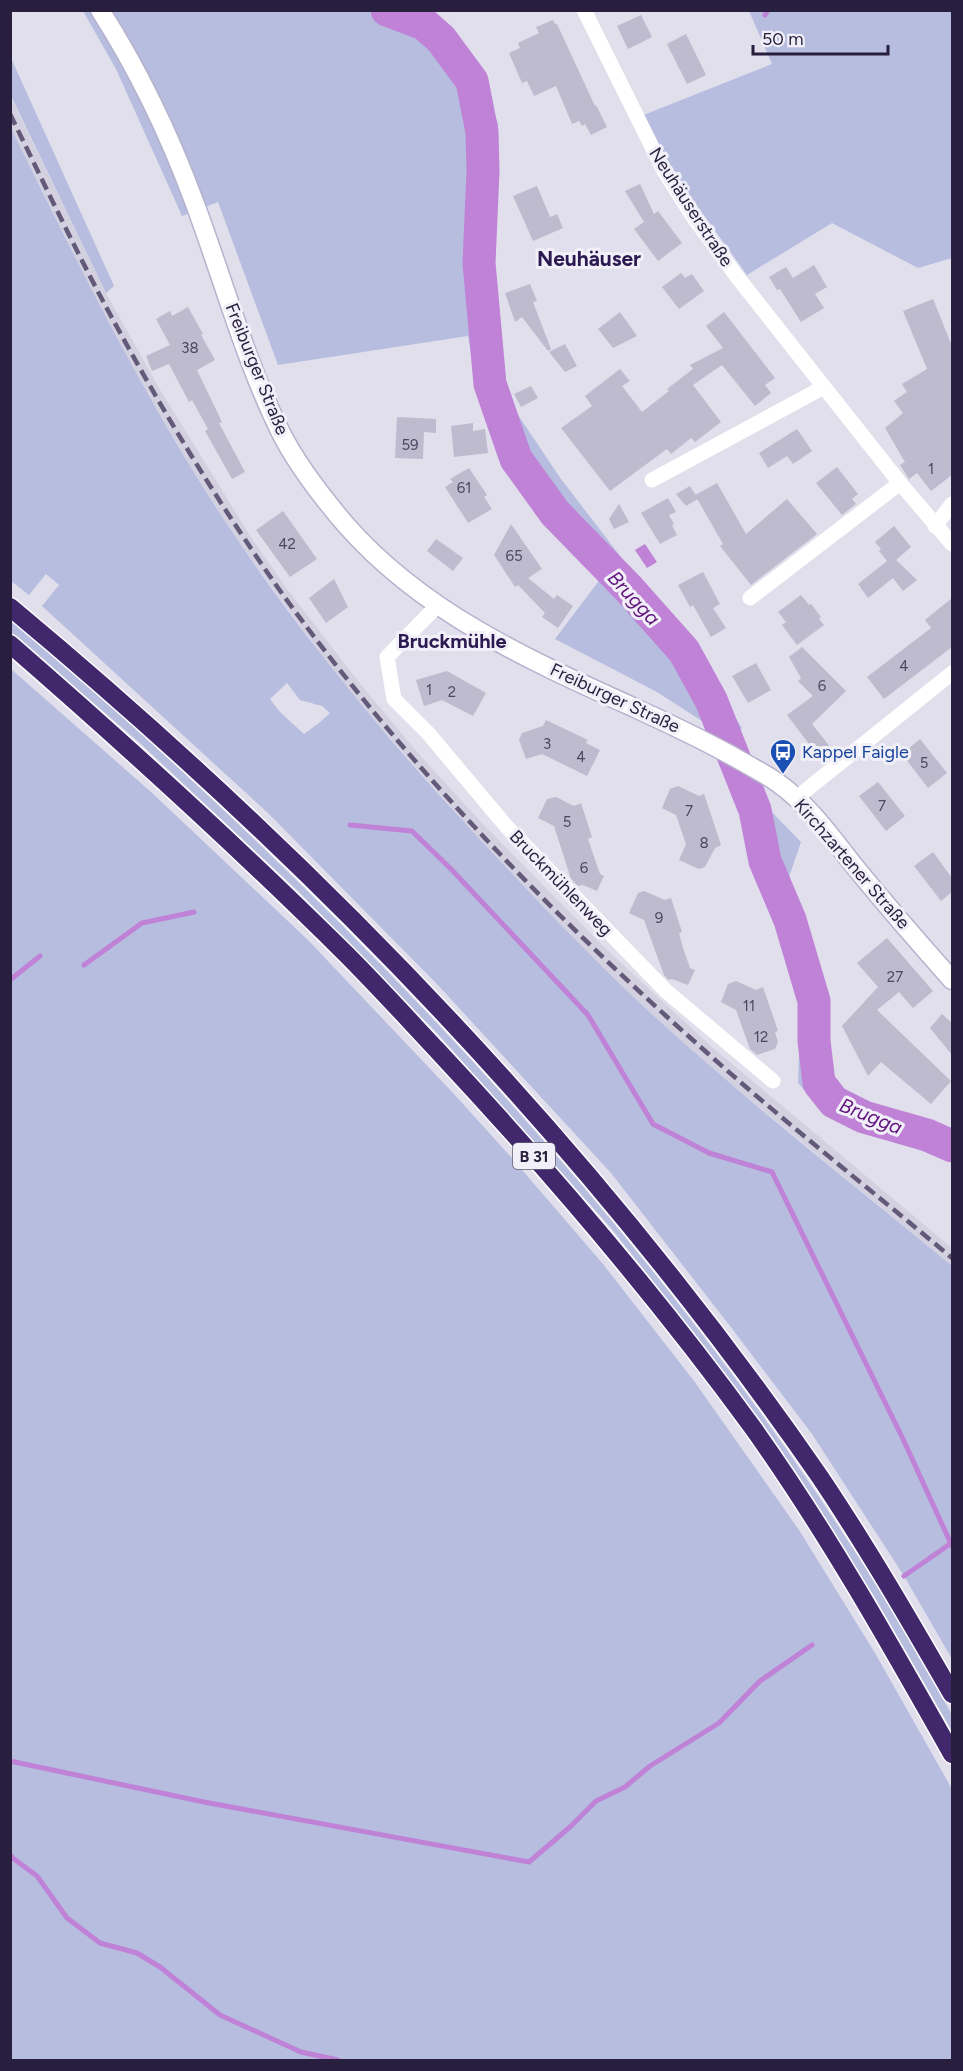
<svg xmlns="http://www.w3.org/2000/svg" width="963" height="2071" font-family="Figtree,sans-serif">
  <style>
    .built { fill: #d3d0e0 }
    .green { fill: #b6bddf; fill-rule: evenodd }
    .water { fill: #bf82d6 }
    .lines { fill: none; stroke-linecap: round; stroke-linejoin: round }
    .stream { stroke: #bf82d6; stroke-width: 5 }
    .river { stroke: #bf82d6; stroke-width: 33 }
    .building { fill: #bdbbcd }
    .secondary-casing { stroke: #b7b2cd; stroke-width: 21 }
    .highway-casing { stroke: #fff; stroke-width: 21 }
    .street { stroke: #fff; stroke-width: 15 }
    .secondary { stroke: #fff; stroke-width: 18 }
    .highway { stroke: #41286c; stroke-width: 18 }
    .rail { stroke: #635979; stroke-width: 4.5; stroke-dasharray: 12 6; stroke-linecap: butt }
    .labels { text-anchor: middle; stroke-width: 6; stroke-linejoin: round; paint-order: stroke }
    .number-label { font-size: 15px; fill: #4d4662 }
    .shield { fill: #f1f0f8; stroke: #645e76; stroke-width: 1.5 }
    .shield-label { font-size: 16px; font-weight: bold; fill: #281f3e }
    .street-label { font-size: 18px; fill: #281f3e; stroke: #f1f0f8 }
    .transit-label { font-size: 18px; fill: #164399; stroke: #f1f0f8; text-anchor: start }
    .water-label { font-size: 20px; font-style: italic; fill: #63147e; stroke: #f1f0f8 }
    .neighbourhood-label { font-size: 20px; font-weight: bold; fill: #2c1951; stroke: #f1f0f8 }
    .quarter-label { font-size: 21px; font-weight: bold; fill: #2c1951; stroke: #f1f0f8 }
  </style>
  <rect width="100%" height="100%" fill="#e1dfec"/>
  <path class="built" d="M10,96L106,293L159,388L249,534L287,589L362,686L418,753L481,822L606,949L712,1047L952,1248V1266L701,1059L642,1005L590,955L470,829L342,683L238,541L195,474L148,395L98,304L11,128Z"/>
  <g class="green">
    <path d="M407,10L439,24L475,68L498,123L493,281L501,354L502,378L510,403L561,479L697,656L742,728L733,738L705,723L657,692L555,639L601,578C575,552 546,527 527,496C496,447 477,392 468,336L278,365L218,202L182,216L116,69L83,11Z"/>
    <path d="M749,11H952V258L918,268L832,223L747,275L672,171L641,116L772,64Z"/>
    <path d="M11,58L114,286L106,293L11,96Z"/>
    <path d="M11,128C80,269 150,411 239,542C318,658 409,765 505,866C550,914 595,961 642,1005C741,1097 848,1180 952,1266V1659L904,1576L812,1434L730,1326L611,1173L436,983L269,814L42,606L59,585L46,574L29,595L11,581ZM287,683L300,700L322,706L330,713L319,723L304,734L280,712L270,699Z"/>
    <path d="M10,620C56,660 103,699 148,740C396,966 627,1213 815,1491C864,1564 911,1638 952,1715V1731L874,1596L814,1504L701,1342L611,1228L437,1033L298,891L141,744L11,632Z"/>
    <path d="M11,669L151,792L308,940L454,1094L511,1157L603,1264L694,1381L799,1530L875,1653L952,1789V2060H11Z"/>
    <path d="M730,782L759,799L801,842L787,883L817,967L827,1083L847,1110L952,1143V1161L847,1125L821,1109L798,1083L802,970L767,889L737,794Z"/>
  </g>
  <path class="water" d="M645,544L657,562L647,568L635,550Z"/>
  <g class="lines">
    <g class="stream">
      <path d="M765,15L768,10"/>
      <path d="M350,825L412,831L451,869L588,1015L653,1124L709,1153L772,1172L903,1439L952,1546"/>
      <path d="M84,965L142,923L194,912"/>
      <path d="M10,980L40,956"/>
      <path d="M904,1576L950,1544"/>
      <path d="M10,1761L204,1802L529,1862L570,1827L596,1801L625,1787L650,1766L719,1723L760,1681L812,1645"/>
      <path d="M10,1855L14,1859L37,1876L67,1918L100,1943L137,1953L160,1967L220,2015L301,2052L338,2060"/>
    </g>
    <path class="river" d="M387,10L424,24L441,39L472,81L482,132L483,171L479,263L490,384L516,459L555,513L628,588L684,651L711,700L755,810L765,861L790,920L814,1001V1041L819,1083L834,1102L864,1117L927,1135L952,1146"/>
  </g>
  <g class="building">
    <path d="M641,15L652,37L628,49L617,26Z"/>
    <path d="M553,20L555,24H557L595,106L596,105L607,127L591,135L585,124L582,126L579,121L572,124L556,86L534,96L527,81L522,83L509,53L520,48L518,43L539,33L536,27Z"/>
    <path d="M686,34L706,75L687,84L667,44Z"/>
    <path d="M640,184L654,214L658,211L682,243L658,261L634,229L644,222L625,191Z"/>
    <path d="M537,186L550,217L557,214L563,228L533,241L513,196Z"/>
    <path d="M814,265L827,287L815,294L824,308L801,322L780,289L777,290L769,277L786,267L793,278Z"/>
    <path d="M681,273L685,278L692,274L704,291L679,309L662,287Z"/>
    <path d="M530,284L537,301L533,302L551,349L548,351L522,317L515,322L505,293Z"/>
    <path d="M933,299L952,346V475L931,491L917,473L909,479L900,465L905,462L885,428L903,413L894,401L907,392L902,384L927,369L903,311Z"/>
    <path d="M188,307L203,334L201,335L215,360L197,370L222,422L219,423L245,472L232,479L205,431L208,429L192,400L189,402L169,364L152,371L146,356L170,345L156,319L170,311L172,316Z"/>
    <path d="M620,312L637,336L613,348L598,329Z"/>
    <path d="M724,312L775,378L765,385L771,393L755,406L722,365L693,385L721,422L695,442L691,438L671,454L667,449L610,491L561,428L592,406L585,396L620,369L630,381L622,386L642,412L669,391L667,389L693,369L690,365L723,348L706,326Z"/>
    <path d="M565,344L577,366L565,372L549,352Z"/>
    <path d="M531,386L538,398L521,407L514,394Z"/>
    <path d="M397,417L436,419V433L424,432L423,459L395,458Z"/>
    <path d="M473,423V431L485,429L488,453L454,457L451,426Z"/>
    <path d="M797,429L812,451L793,464L787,456L768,468L759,453Z"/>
    <path d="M837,467L858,494L852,499L856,504L842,515L816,483Z"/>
    <path d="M469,468L487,495L484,497L492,509L468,523L445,487L453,482L450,479Z"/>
    <path d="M717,483L746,534L787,499L817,534L751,585L720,546L723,544L695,495Z"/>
    <path d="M690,486L698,499L686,506L676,494Z"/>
    <path d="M668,498L676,512L669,515L674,524L672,525L677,535L660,544L641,513Z"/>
    <path d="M619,504L629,522L614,529L609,519Z"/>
    <path d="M283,511L317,559L290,577L256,530Z"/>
    <path d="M511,524L542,569L528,578L554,599L557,595L573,606L558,628L542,617L545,613L518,585L515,587L494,555Z"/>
    <path d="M894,526L911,547L896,560L917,580L903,591L893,578L868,598L858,584L887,561L879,551L881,549L875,542Z"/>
    <path d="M436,539L463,558L453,571L427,551Z"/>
    <path d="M703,572L720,604L713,608L726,628L711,637L693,605L690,607L678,585Z"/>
    <path d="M334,579L348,607L326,623L309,598Z"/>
    <path d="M801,595L809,605L811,604L821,617L819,619L824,625L797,645L782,625L786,622L778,612Z"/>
    <path d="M952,598V647L884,699L867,677L931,628L925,620Z"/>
    <path d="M802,647L846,691L812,724L831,748L819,757L787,715L813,696L798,681L801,678L789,657Z"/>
    <path d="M756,663L771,690L748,703L732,676Z"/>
    <path d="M447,671L486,693L473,716L442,700L424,706L416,680Z"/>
    <path d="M546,720L588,740L586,743L600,750L587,776L542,754L526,759L519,740L522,733L543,726Z"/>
    <path d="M920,739L947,773L928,788L902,754Z"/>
    <path d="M878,782L905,816L886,831L859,796Z"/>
    <path d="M678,786L699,796L704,794L721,845L715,848L705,867L699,869L679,860L686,844L676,815L662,808L670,789Z"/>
    <path d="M556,797L574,806L581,803L592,837L588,839L600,874L604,876L597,891L583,885L578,886L571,879L554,826L538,818L547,799Z"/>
    <path d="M933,852L952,878V892L941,901L914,866Z"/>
    <path d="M644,891L665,900L671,898L682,932L679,933L683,948L690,968L695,970L688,985L672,979L669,980L664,975L644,920L629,913L638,893Z"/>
    <path d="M887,938L933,991L913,1008L899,992L877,1010L951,1081L931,1104L881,1062L868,1076L842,1026L878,987L857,963Z"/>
    <path d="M736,981L756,990L763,987L778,1031L775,1032L778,1042L775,1049L757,1055L750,1049L736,1010L721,1002L728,984Z"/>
    <path d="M942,1014L952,1023V1055L930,1028Z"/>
  </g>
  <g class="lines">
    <g class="secondary-casing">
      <path id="secondary" d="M100,10C139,71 170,136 195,204C223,279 245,360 280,431C297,465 322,497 346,525C423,613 531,661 635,708C672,725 708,742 743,762C755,769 767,775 778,783C809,805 832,838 855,867C887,906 919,943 952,980"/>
    </g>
    <g class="highway-casing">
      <g id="highway">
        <path d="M10,607C315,861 594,1150 820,1477C867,1547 910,1621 952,1694"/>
        <path d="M10,644C125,744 238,847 346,954C377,985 407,1018 437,1050C549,1170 656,1295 753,1428C827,1532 890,1644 952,1754"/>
      </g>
    </g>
    <g class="street">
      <path d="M584,10L664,171L694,218L738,278L824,387L900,483L952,544"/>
      <path d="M652,480L824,387"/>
      <path d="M935,526L952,504"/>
      <path d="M750,598L900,483"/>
      <path d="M437,606L387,657L394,699L428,733L506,826L666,991L773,1081"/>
      <path d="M797,799L805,791L952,673"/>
    </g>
    <use href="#secondary" class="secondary"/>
    <use href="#highway" class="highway"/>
    <path class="rail" d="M10,114C41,177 71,241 104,303C157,402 216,500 281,592C402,760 549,913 704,1050C784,1122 870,1189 952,1258"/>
  </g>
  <defs>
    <g id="bus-pin" transform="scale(1.35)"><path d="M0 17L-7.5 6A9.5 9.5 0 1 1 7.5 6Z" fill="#1a4fb4" stroke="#f1f0f8"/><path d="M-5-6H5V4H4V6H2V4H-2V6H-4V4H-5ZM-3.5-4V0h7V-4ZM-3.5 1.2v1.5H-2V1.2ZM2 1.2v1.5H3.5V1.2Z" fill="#fff"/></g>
  </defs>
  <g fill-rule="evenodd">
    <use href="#bus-pin" x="783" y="752"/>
  </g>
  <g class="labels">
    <g class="number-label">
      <text x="190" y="353">38</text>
      <text x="410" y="450">59</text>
      <text x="931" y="474">1</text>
      <text x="464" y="493">61</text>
      <text x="287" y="549">42</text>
      <text x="514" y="561">65</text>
      <text x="904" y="671">4</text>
      <text x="822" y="691">6</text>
      <text x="429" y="695">1</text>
      <text x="452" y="697">2</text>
      <text x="547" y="749">3</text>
      <text x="581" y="762">4</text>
      <text x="924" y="768">5</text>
      <text x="882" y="811">7</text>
      <text x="689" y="816">7</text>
      <text x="567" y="827">5</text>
      <text x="704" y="848">8</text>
      <text x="584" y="873">6</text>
      <text x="659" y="923">9</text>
      <text x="895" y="982">27</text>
      <text x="749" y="1011">11</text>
      <text x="761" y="1042">12</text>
    </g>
    <rect class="shield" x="513" y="1143" width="42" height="26" rx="4.5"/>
    <g class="shield-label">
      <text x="534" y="1162">B 31</text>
    </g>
    <g class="street-label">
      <text transform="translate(691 207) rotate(57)" y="6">Neuhäuserstraße</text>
      <text transform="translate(257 369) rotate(68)" y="6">Freiburger Straße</text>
      <text transform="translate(615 698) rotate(25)" y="6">Freiburger Straße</text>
      <text transform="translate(852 864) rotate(49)" y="6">Kirchzartener Straße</text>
      <text transform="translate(561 883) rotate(46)" y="6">Bruckmühlenweg</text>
    </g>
    <g class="transit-label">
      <text x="802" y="758">Kappel Faigle</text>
    </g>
    <g class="water-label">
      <text transform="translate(634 598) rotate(47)" y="7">Brugga</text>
      <text transform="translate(871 1116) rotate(22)" y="7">Brugga</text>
    </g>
    <g class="neighbourhood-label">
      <text x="452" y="648">Bruckmühle</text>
    </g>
    <g class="quarter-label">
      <text x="589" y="266">Neuhäuser</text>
    </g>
  </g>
  <rect width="963" height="2071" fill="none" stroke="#281f3e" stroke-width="24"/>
  <path d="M753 45v9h135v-9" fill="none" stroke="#281f3e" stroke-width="3"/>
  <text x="762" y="45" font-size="18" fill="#281f3e" stroke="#f1f0f8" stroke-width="4.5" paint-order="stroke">50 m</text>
</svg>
